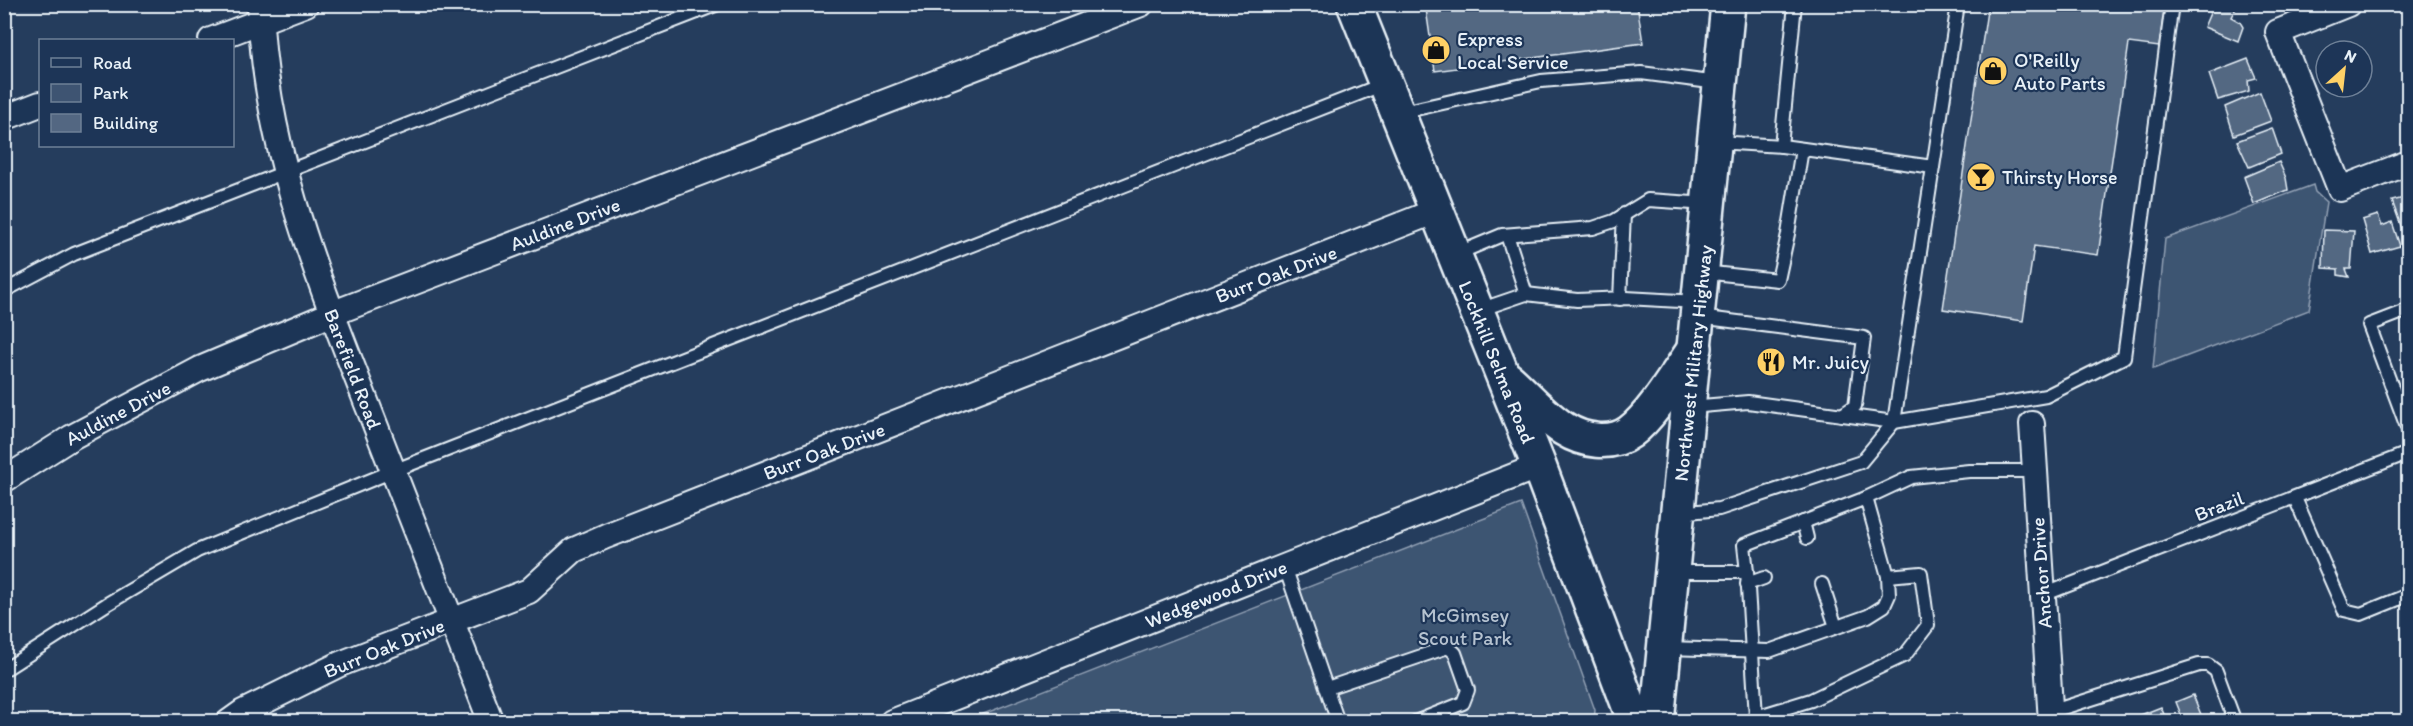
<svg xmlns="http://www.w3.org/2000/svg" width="2413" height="726" font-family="Itim,sans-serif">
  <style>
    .park { fill: #3e5472; stroke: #93a2b5; stroke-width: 1.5 }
    .building { fill: #536782; stroke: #e8f1f8; stroke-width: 1.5 }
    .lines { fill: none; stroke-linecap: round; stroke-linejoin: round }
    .service-casing { stroke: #e8f1f8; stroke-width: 16 }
    .minor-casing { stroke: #e8f1f8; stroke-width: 28 }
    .secondary-casing { stroke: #e8f1f8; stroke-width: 38 }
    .primary-casing { stroke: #e8f1f8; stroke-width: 38 }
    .service { stroke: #1d3557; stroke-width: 12 }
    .minor { stroke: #1d3557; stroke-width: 24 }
    .secondary { stroke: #1d3557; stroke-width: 33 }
    .primary { stroke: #1d3557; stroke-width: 33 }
    .labels { text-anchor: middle; stroke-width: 4.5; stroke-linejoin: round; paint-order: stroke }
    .poi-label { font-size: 20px; fill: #e8f1f8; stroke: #1d3557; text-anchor: start }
    .street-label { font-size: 20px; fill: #e8f1f8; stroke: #1d3557 }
    .park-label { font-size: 20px; fill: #b5c2d0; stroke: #1d3557 }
  </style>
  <rect width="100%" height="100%" fill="#253d5d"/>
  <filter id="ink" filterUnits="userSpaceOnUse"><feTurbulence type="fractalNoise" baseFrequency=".0167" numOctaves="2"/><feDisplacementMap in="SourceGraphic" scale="12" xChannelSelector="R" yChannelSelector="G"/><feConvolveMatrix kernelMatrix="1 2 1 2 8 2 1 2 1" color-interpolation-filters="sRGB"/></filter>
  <g filter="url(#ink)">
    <g class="park">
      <path d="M2313,185L2315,192L2326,202L2309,310L2153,369L2165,239Z"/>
      <path d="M1521,504L1595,710L1594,722H963Z"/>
    </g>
    <g class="building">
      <path d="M1459,4H1637L1643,43L1435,71L1426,9Z"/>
      <path d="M1988,4H2165L2159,47L2129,43L2098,255L2034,246L2023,321L1943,309Z"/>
      <path d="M2214,4L2236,7L2231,17L2240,22L2243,27L2238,41L2204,27Z"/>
      <path d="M2248,59L2256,78L2248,80L2249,91L2218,100L2209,74Z"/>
      <path d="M2260,92L2271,121L2234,135L2225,107Z"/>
      <path d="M2272,128L2281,154L2249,167L2237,141Z"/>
      <path d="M2279,162L2286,178L2288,190L2254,204L2244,177Z"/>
      <path d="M2408,197V245L2392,201Z"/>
      <path d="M2378,215L2382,226L2392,222L2400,246L2372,254L2362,220Z"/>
      <path d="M2324,230L2354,231L2351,269H2346L2349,277L2338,275V269L2323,268Z"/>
      <path d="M2193,695L2204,722H2184L2176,702Z"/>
      <path d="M2161,707L2167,722H2123Z"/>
    </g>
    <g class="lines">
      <g class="service-casing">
        <g id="service">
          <path d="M1958,4L1894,422L2046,396L2124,357L2172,4"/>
          <path d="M1398,113L1541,81L1641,73L1718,83"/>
          <path d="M1716,142L1782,146L1933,167"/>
          <path d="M1781,146L1795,4"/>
          <path d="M1507,235L1526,294"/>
          <path d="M1454,255L1502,235L1593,228L1614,221L1648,200L1708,204"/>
          <path d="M1703,272L1778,280L1788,234L1802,149"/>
          <path d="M4,291L74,254L718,4"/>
          <path d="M1620,299L1624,214"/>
          <path d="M1479,310L1526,294L1577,300L1626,298L1698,302"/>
          <path d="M2408,310L2369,325L2408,430"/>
          <path d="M1699,317L1864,338L1855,406L1842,415"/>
          <path d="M1690,407L1748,402L1894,422"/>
          <path d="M1866,498L1911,477L1969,471H2035"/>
          <path d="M2295,498L2344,610L2361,614L2408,595"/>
          <path d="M1679,513L1719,509L1861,462L1894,422"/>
          <path d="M1803,522L1807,538"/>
          <path d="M1285,567L1338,722"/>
          <path d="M1673,572H1747L1756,717L1811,700L1905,655L1928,625L1921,573L1888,576L1866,498L1744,545L1747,572"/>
          <path d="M1747,584L1764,578"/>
          <path d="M1822,584L1836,627"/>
          <path d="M2043,595L2408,453"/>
          <path d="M1666,648L1769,651L1868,616L1884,606L1889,595L1888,576"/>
          <path d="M4,670L107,604L197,551L393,471L1384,84"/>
          <path d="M1327,688L1448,647L1455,653L1468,690L1463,703L1415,722"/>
          <path d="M2050,712L2199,665H2208L2216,671L2235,722"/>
        </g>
      </g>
      <g class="minor-casing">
        <g id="minor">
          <path d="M260,4C264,147 318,278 369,409C409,513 450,617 491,722"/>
          <path d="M2348,4L2278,32L2340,189L2408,163"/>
          <path d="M211,40L306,4"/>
          <path d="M4,118L40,104"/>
          <path d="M2032,424L2051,722"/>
          <path d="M4,480L72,437L200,369L331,314L1141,4"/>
          <path d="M229,722L243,712L340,664L529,591L574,550L606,536L1436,211"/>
          <path d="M892,722L1539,466"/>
        </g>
      </g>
      <g class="secondary-casing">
        <g id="secondary">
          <path d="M1354,4L1539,466L1635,722"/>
          <path d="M1509,380C1527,396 1544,416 1564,429C1583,441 1611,446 1630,432C1653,415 1678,372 1695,348"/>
        </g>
      </g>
      <g class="primary-casing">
        <path id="primary" d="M1657,722L1728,4"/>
      </g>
      <use href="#service" class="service"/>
      <use href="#minor" class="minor"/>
      <use href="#secondary" class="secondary"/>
      <use href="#primary" class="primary"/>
    </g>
  </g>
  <defs>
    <g id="shop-disc" transform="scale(1.5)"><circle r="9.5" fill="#ffd166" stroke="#1d3557"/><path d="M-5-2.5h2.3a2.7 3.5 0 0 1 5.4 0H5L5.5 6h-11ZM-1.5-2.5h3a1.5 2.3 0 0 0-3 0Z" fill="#111"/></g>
    <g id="bar-disc" transform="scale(1.5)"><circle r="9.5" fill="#ffd166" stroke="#1d3557"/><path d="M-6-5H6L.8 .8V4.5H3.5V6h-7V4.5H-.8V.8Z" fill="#111"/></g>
    <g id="restaurant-disc" transform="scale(1.5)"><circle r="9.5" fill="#ffd166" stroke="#1d3557"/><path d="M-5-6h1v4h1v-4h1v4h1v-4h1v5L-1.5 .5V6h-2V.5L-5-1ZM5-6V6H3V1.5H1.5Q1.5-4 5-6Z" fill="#111"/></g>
  </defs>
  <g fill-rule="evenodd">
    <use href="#shop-disc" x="1436" y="50"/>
    <use href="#shop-disc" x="1993" y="71"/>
    <use href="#bar-disc" x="1981" y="177"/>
    <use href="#restaurant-disc" x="1771" y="362"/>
  </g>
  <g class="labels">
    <g class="poi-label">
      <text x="1457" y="46">Express<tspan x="1457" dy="23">Local Service</tspan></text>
      <text x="2014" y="67">O'Reilly<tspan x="2014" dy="23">Auto Parts</tspan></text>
      <text x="2002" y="184">Thirsty Horse</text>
      <text x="1792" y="369">Mr. Juicy</text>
    </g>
    <g class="street-label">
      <text transform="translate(565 224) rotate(-21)" y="7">Auldine Drive</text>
      <text transform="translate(1276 274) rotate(-21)" y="7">Burr Oak Drive</text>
      <text transform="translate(1497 362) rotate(68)" y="7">Lockhill Selma Road</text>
      <text transform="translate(1693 363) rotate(-84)" y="7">Northwest Military Highway</text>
      <text transform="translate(353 369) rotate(69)" y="7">Barefield Road</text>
      <text transform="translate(118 413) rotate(-28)" y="7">Auldine Drive</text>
      <text transform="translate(824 451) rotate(-21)" y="7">Burr Oak Drive</text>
      <text transform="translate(2219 506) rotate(-21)" y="7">Brazil</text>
      <text transform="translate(2041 573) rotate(-94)" y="7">Anchor Drive</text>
      <text transform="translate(1216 594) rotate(-22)" y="7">Wedgewood Drive</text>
      <text transform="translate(384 648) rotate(-22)" y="7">Burr Oak Drive</text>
    </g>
    <g class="park-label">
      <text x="1465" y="622">McGimsey<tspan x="1465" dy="23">Scout Park</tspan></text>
    </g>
  </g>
  <rect width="2413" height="726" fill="none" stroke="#1d3557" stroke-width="24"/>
  <rect x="12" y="12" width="2389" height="702" fill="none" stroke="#e8f1f8" stroke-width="2" filter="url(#ink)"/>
  <rect x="39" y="39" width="195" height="108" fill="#1d3557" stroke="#6e8097" stroke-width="1.5"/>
  <rect x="51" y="58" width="30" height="9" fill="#1d3557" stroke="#6e8097" stroke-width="1.5"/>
  <text x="93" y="69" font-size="18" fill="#e8f1f8">Road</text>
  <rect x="51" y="84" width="30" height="18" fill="#3e5472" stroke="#6e8097" stroke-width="1.5"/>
  <text x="93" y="99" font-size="18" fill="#e8f1f8">Park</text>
  <rect x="51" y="114" width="30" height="18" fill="#536782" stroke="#6e8097" stroke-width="1.5"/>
  <text x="93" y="129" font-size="18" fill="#e8f1f8">Building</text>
  <g transform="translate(2344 69) rotate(27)"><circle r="28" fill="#1d3557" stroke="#6e8097" stroke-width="1.5"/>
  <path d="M0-4.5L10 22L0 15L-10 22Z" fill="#ffd166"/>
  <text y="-9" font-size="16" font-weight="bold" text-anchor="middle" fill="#e8f1f8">N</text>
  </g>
</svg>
